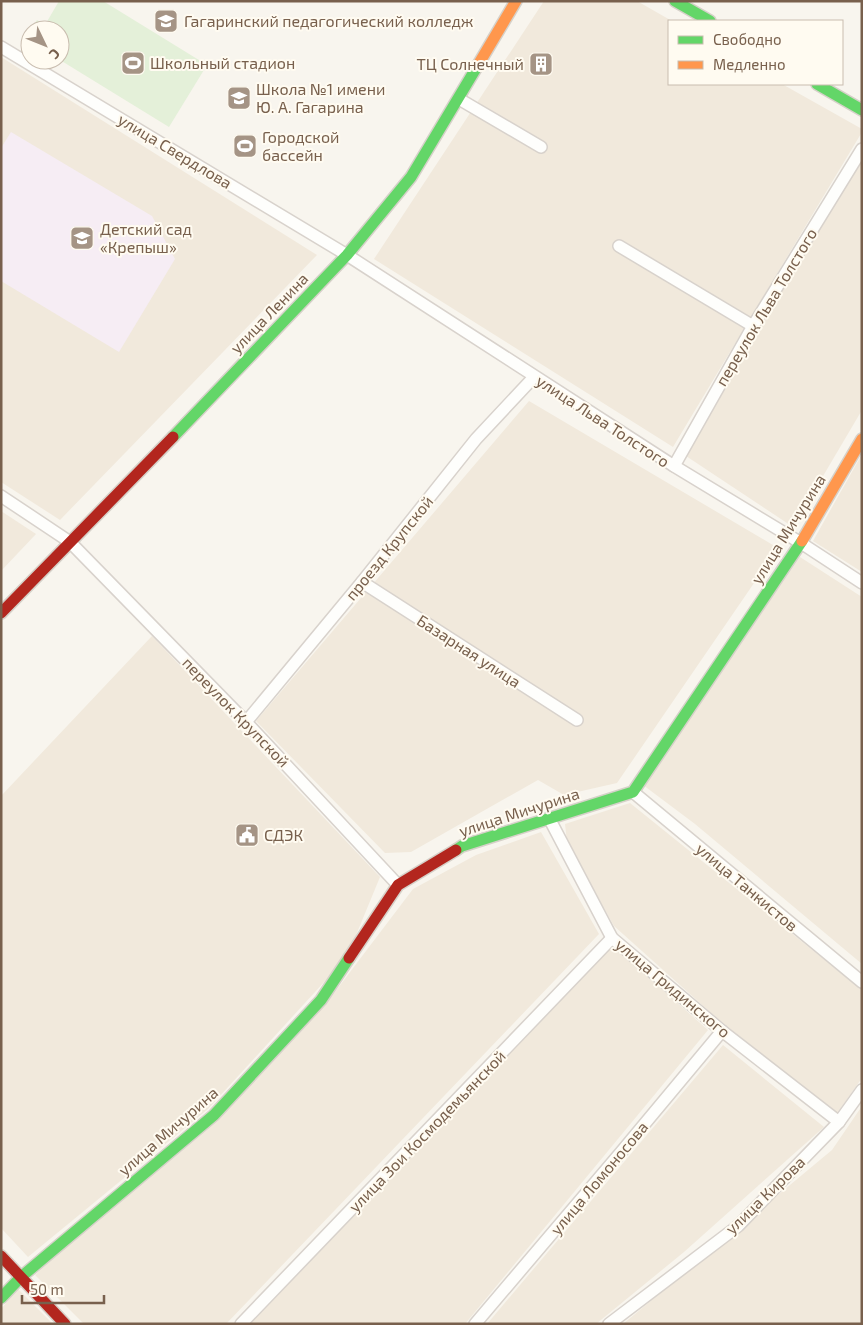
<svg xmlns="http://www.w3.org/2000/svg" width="863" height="1325" font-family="'Exo 2',sans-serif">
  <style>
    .residential { fill: #f1e9dc }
    .education { fill: #f6edf4 }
    .green { fill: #e4f0d9 }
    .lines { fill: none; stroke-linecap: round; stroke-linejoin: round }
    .street-casing { stroke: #d8d2cc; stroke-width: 14 }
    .fast-casing { stroke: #d6d1c9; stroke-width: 14 }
    .slow-casing { stroke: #d6d1c9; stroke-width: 14 }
    .jam-casing { stroke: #d6d1c9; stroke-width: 14 }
    .street { stroke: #fefefc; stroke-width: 11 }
    .fast { stroke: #63d668; stroke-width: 11 }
    .slow { stroke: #ff974d; stroke-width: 11 }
    .jam { stroke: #b3261e; stroke-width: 11 }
    .labels { text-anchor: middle; stroke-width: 4; stroke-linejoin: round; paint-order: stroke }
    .poi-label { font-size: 16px; fill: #78604d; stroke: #fffbf1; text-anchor: start }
    .street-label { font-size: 16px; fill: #78604d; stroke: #fffbf1 }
  </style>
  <rect width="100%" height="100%" fill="#f8f5ee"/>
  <g class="residential">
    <path d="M544,1H637L672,21H669V84H782L862,129V132L673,447L374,259Z"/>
    <path d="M1,57L317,255L60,520L1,482Z"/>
    <path d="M862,154V410L793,527L686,456Z"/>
    <path d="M529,401L778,548L617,783L564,795L538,780L411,852L385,853L256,721Z"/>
    <path d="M862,454V572L813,541Z"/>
    <path d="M1,511L36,534L1,571Z"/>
    <path d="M800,557L862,597V964L695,824L643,785Z"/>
    <path d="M152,636L380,877L347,957L208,1109L28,1257L1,1228V796Z"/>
    <path d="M630,803L862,990V1078L837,1113L719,1020L614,926L567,842L565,824Z"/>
    <path d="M541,832L599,934L226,1324H84L35,1275L325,1005L413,889L476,855Z"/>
    <path d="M612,945L708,1030L465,1324H250Z"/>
    <path d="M723,1045L824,1127L684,1252L596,1324H487Z"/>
    <path d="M862,1106V1324H623L832,1150Z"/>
    <path d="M18,1289L53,1324H1V1309Z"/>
  </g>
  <path class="education" d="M11,132L152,216L175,259L119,352L1,281V148Z"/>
  <path class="green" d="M59,1H103L207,65L169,127L60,60V30H30L37,20L45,25Z"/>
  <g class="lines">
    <g class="street-casing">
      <g id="street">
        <path d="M1,47L347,255L674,466L801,543L862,583"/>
        <path d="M459,99L541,147"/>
        <path d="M619,246L753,326"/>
        <path d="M674,466L753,326L862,149"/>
        <path d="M1,496L70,542L246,722L398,885"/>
        <path d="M362,582L577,720"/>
        <path d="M246,722L362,582L476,439L534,377"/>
        <path d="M633,792L862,982"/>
        <path d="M549,818L612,938L722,1031L839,1122"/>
        <path d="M241,1324L612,938"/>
        <path d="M475,1324L622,1151L722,1031"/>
        <path d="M609,1324L738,1226L839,1122L862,1090"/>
      </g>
    </g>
    <g class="fast-casing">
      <g id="fast">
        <path d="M675,1L710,21"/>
        <path d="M817,84L862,110"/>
        <path d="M173,437L347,255L411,177L478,65"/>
        <path d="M456,850L462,846L633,792L802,541"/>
        <path d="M1,1298L21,1277L214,1115L321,1000L349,958"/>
      </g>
    </g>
    <g class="slow-casing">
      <g id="slow">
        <path d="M478,65L516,1"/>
        <path d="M802,541L862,439"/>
      </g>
    </g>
    <g class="jam-casing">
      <g id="jam">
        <path d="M1,613L173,437"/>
        <path d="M349,958L398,885L456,850"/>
        <path d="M1,1256L65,1324"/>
      </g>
    </g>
    <use href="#street" class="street"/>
    <use href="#fast" class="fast"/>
    <use href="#slow" class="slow"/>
    <use href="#jam" class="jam"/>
  </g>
  <defs>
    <g id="university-square" transform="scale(1.25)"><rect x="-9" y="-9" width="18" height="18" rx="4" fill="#a59485" stroke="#fffbf1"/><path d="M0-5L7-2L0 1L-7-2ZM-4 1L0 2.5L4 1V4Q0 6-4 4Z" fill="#fff"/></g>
    <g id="stadium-square" transform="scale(1.25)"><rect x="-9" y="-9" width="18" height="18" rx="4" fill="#a59485" stroke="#fffbf1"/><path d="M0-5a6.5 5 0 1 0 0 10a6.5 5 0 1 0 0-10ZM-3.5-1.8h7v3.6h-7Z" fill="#fff"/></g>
    <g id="building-square" transform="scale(1.25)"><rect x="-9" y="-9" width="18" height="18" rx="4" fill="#a59485" stroke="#fffbf1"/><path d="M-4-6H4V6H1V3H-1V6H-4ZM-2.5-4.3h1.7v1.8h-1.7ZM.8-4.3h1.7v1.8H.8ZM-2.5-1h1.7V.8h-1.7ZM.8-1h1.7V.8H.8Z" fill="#fff"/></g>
    <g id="school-square" transform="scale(1.25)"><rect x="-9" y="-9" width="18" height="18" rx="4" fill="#a59485" stroke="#fffbf1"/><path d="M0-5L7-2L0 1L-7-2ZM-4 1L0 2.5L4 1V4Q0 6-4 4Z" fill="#fff"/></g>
    <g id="civic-square" transform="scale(1.25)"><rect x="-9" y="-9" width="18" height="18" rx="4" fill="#a59485" stroke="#fffbf1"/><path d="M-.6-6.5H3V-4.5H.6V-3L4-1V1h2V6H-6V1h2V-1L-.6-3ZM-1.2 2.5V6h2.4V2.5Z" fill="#fff"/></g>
  </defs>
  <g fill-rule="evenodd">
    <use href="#university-square" x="166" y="21"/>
    <use href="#stadium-square" x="133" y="63"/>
    <use href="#building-square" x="541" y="64"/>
    <use href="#school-square" x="239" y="98"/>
    <use href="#stadium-square" x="245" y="146"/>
    <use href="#school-square" x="82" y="238"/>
    <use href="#civic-square" x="247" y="835"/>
  </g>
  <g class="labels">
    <g class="poi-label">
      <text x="184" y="27">Гагаринский педагогический колледж</text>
      <text x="150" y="69">Школьный стадион</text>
      <text x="524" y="70" text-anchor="end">ТЦ Солнечный</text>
      <text x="256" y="95">Школа №1 имени<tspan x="256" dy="18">Ю. А. Гагарина</tspan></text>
      <text x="262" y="143">Городской<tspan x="262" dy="18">бассейн</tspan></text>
      <text x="100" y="235">Детский сад<tspan x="100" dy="18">«Крепыш»</tspan></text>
      <text x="264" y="841">СДЭК</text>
    </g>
    <g class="street-label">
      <text transform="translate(175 151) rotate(31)" y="6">улица Свердлова</text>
      <text transform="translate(766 307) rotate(-59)" y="6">переулок Льва Толстого</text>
      <text transform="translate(269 313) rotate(-46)" y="6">улица Ленина</text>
      <text transform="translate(603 421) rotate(33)" y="6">улица Льва Толстого</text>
      <text transform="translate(788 529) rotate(-58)" y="6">улица Мичурина</text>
      <text transform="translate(389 548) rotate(-51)" y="6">проезд Крупской</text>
      <text transform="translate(469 651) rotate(33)" y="6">Базарная улица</text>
      <text transform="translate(236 712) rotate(46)" y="6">переулок Крупской</text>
      <text transform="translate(519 812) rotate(-18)" y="6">улица Мичурина</text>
      <text transform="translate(747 887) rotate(40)" y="6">улица Танкистов</text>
      <text transform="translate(673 988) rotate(40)" y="6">улица Гридинского</text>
      <text transform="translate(168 1131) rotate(-41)" y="6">улица Мичурина</text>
      <text transform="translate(427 1131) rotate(-46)" y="6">улица Зои Космодемьянской</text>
      <text transform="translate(599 1178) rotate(-50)" y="6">улица Ломоносова</text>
      <text transform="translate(765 1195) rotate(-44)" y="6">улица Кирова</text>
    </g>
  </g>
  <rect width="863" height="1325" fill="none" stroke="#78604d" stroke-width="5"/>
  <rect x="668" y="20" width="175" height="65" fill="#fffbf1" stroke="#c9bdaf"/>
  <rect x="678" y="36" width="25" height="8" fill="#63d668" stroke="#c9bdaf"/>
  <text x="713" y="45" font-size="15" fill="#78604d">Свободно</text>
  <rect x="678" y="61" width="25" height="8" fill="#ff974d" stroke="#c9bdaf"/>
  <text x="713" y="70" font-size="15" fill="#78604d">Медленно</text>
  <g transform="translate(45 45) rotate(133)"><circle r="24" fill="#fffbf1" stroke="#c9bdaf"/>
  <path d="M0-4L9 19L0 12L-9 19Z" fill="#a59485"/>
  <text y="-8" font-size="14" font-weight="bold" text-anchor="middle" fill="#78604d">С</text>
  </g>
  <path d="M22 1295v8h82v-8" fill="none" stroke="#78604d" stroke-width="2.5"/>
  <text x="30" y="1295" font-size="15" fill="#78604d" stroke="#fffbf1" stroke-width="4" paint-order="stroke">50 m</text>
</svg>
